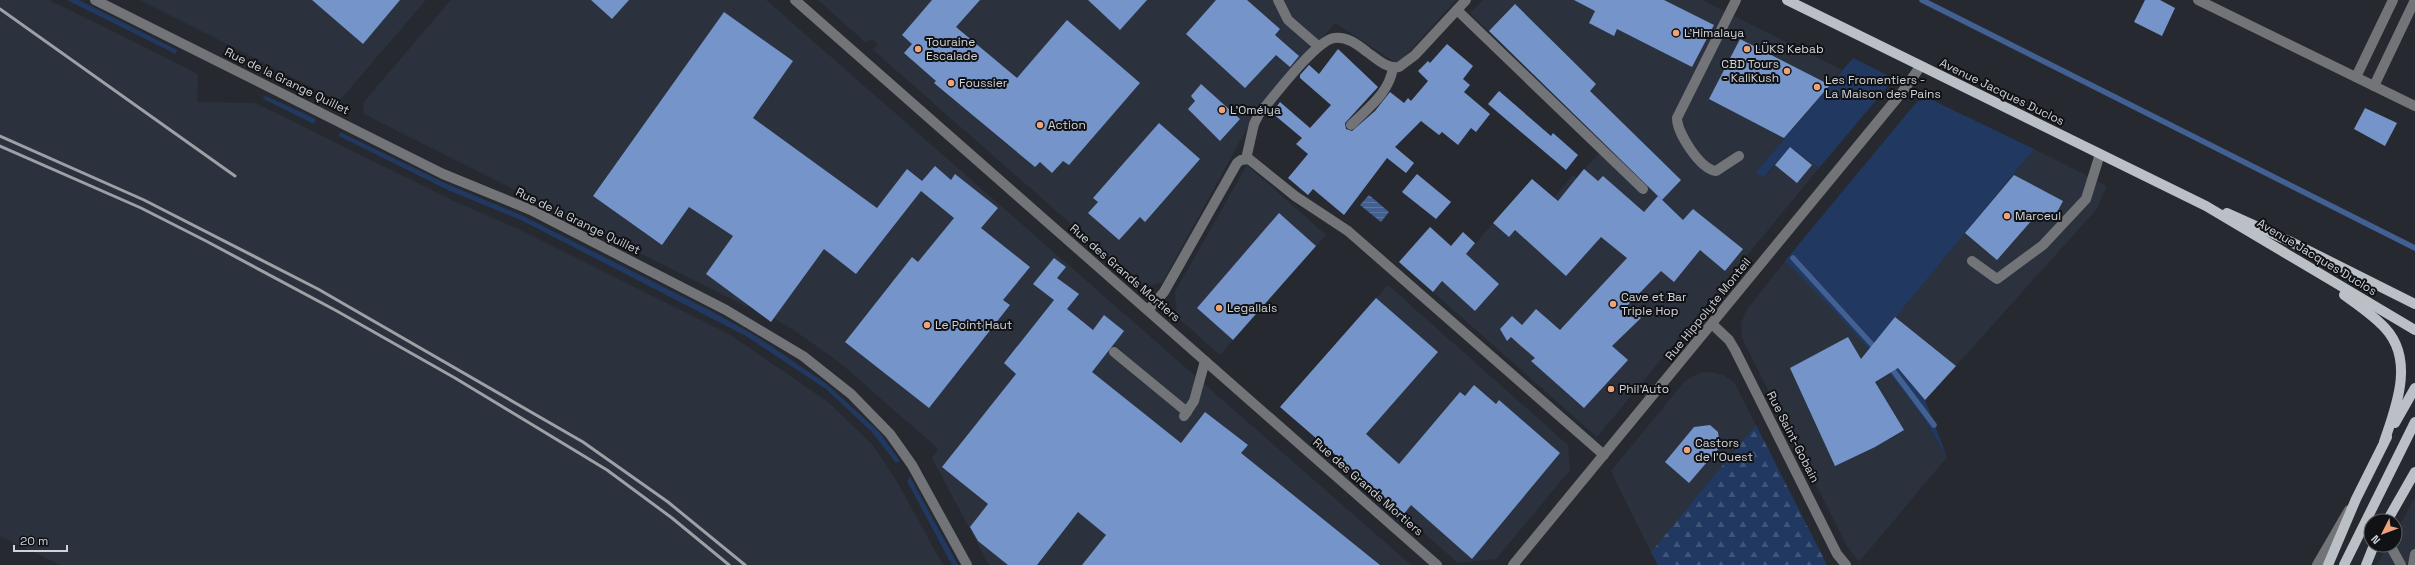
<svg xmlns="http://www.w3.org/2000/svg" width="2415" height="565" font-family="'Space Grotesk',sans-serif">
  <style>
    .built { fill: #2b323e }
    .green { fill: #213961 }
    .forest { fill: url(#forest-firs) }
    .water { fill: url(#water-rules) }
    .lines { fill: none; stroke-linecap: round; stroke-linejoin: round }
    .stream { stroke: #426091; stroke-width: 5.5 }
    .building { fill: #7595ca }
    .minor { stroke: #727478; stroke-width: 10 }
    .major { stroke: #bbc0c7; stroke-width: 10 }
    .rail { stroke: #9da0a5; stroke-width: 3 }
    .poi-dot { fill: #efa378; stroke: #101215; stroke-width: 1.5 }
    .labels { text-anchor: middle; stroke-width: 4; stroke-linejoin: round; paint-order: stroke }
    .poi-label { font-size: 12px; fill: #d0d2d7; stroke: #101215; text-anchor: start }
    .street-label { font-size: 12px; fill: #d0d2d7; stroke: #101215 }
  </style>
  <defs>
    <pattern id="forest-firs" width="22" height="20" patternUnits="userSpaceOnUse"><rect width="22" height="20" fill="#213961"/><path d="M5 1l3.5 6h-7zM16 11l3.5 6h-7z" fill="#405577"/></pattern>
    <pattern id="water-rules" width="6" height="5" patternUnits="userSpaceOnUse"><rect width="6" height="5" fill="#426091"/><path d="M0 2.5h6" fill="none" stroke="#5c76a0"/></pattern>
  </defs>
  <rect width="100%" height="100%" fill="#262a30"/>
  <g class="built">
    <path d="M0,0H49L198,74L197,102L255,103L454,201L520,230L729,334L828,402L872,444L896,480L943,565H60L0,536Z"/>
    <path d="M140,0H426L339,101Z"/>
    <path d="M451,0H766L1411,565H989L932,458L938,450L936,447L840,363L794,330L773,318L771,322L749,306L747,307L364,114L363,103Z"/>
    <path d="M818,0H1456L1398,64L1335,23L1250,123L1162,283L1143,287L873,50L878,44L872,39L866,43Z"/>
    <path d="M1483,0H1702L1842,70L1756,172L1764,178L1790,147L1819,168L1597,437L1433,292L1532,179L1554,198L1573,175L1577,178L1599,153L1612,165L1618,157L1470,13Z"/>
    <path d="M2034,149L2107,186L2096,210L1925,400L1876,341Z"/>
    <path d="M1247,165L1326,235L1220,355L1177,317L1175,292Z"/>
    <path d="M1785,261L1836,310L1874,355L1917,409L1947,457L1859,562L1847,546L1742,338L1741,324L1746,311Z"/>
    <path d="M1388,285L1568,445L1570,470L1496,559L1458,563L1280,407Z"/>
    <path d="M1711,372L1723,375L1734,382L1756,425L1651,552L1611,471L1685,381L1699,373Z"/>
    <path d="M2415,497V565H2376L2389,545H2395V535Z"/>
  </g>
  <g class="green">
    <path d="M67,0H79L177,50L176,54Z"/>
    <path d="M1853,58L1887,75L1888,86L1819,168L1790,147L1763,178L1756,172Z"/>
    <path d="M266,96L316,119L314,124L262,98Z"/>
    <path d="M1930,99L2034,149L1876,341L1925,400L1947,457C1937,441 1928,423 1916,408C1877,355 1832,307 1785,261L1915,104L1918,101Z"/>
    <path d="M340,132L447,184L521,215L713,312L756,336L828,385L880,433L900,461L896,463L872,432L826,389L746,336L521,220L450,191L339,136Z"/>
    <path d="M910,477L958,565H952L907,481Z"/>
  </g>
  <path class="forest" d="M1756,425L1827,565H1658L1651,552Z"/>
  <path class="water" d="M1369,195L1389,212L1381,222L1360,205Z"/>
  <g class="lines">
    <g class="stream">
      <path d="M1922,0L2415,248"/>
      <path d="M1793,258L1877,350"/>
      <path d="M1889,365L1934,425"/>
    </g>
  </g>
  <g class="building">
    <path d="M312,0H400L363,44Z"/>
    <path d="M591,0H629L612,19Z"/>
    <path d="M932,0H980L956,27L1017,78L1067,20L1140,83L1069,165L1063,161L1052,173L1040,162L1035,167L934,83L936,81L904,53L912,44L902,35Z"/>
    <path d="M1088,0H1147L1120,30Z"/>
    <path d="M1216,0H1247L1280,29L1275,35L1299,56L1290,67L1276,55L1245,88L1186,34Z"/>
    <path d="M1574,0H1664L1714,25L1692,67L1617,29L1614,36L1589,23L1595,11Z"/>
    <path d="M2145,0H2160L2175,8L2162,36L2134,22Z"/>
    <path d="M1515,4L1596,84L1590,91L1681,180L1662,200L1489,31Z"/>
    <path d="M724,12L793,61L753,118L877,208L907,169L922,181L935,166L951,180L955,174L998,208L981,228L1030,267L1003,300L1010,305L929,408L845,342L912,257L918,262L954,218L921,191L856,274L824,249L771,322L706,274L733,236L689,207L662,245L593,196Z"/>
    <path d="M1740,39L1830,85L1784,138L1709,99Z"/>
    <path d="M1447,44L1473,66L1463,79L1470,85L1464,92L1490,114L1476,132L1471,128L1458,145L1442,132L1439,135L1421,121L1395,147L1414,163L1406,173L1387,158L1344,215L1313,189L1308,195L1288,178L1308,154L1296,144L1302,138L1272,113L1280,102L1310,128L1331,105L1300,78V75L1309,65L1319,74L1338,49L1378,87L1345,123L1346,129L1352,131L1375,111L1390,92L1404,103L1408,98L1411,101L1428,81L1418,71L1428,61L1430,63Z"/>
    <path d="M1201,84L1240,119L1220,141L1188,109L1195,101L1191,96Z"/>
    <path d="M1499,91L1551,136L1553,133L1578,155L1566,170L1488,104Z"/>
    <path d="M2365,108L2397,123L2385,146L2354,129Z"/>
    <path d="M1159,123L1200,159L1145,222L1140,217L1119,240L1088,213L1098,202L1093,198Z"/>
    <path d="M1790,147L1812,165L1797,183L1775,165Z"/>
    <path d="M1584,169L1598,181L1603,176L1644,212L1658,196L1683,220L1693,209L1743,249L1725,271L1700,250L1674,282L1661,271L1628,305L1641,318L1612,346L1628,360L1584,408L1531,361L1535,358L1521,346L1511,337L1507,341L1500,329L1512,316L1522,325L1536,309L1560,330L1627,258L1601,237L1566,276L1515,230L1509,237L1493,223L1532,179L1558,201Z"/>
    <path d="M1417,174L1451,202L1436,219L1402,192Z"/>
    <path d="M2014,175L2063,201L2053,220L2039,212L1997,260L1965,233Z"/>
    <path d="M1279,213L1316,246L1233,340L1197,308Z"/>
    <path d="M1430,227L1451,246L1463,232L1475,243L1466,254L1499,284L1475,311L1442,281L1433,292L1399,262Z"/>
    <path d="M1054,258L1066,267L1057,278L1079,294L1067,309L1093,330L1104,315L1124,331L1092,372L1181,443L1205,412L1248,445L1241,453L1380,565H1082L1106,535L1078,512L1037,565H1008L978,541L970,527L988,504L942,467L1016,374L1004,363L1054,300L1033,284Z"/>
    <path d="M1376,298L1438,352L1366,434L1399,464L1460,392L1465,396L1474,385L1496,404L1499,400L1560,453L1472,559L1411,505L1404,514L1280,407Z"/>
    <path d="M1895,317L1956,366L1925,400L1898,368L1875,382L1904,430L1875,447L1835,466L1790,368L1848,337L1861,359Z"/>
    <path d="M1710,425L1718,432L1720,447L1689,483L1665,462L1694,427Z"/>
  </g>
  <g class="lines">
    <g class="minor">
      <path d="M95,0L443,174L531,210L726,310L803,356L851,394L890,434L912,465L967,565"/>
      <path d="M795,0L1437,565"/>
      <path d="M1278,0L1288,20L1318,46"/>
      <path d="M1736,0L1677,118C1677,133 1700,169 1716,171L1739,156"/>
      <path d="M2198,0L2415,106"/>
      <path d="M1457,10L1643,189"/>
      <path d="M2356,77L2393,0"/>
      <path d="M2374,86L2415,0"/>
      <path d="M1351,125C1368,108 1389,93 1393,68"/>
      <path d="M1246,159L1254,124L1259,114C1273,98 1315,41 1334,38C1347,36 1358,45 1367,52C1377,59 1387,69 1399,67L1415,55L1466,0"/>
      <path d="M1972,261L1997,279L2043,245L2086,199L2100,154"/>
      <path d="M1148,310L1164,292L1237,163L1241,160L1249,159L1295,196L1348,231L1604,455"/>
      <path d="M1712,324L1729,340L1735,350L1837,554L1846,565"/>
      <path d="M1114,352L1187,412"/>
      <path d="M1184,416L1194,401L1205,361"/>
      <path d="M2390,545L2401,565"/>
      <path d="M1513,565L1903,91L1920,67"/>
      <path d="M2317,565L2349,510"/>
      <path d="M2413,565L2415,554"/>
    </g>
    <g class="major">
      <path d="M1787,0L2206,206L2415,330"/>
      <path d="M2227,213L2289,241L2415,304"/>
      <path d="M2344,295C2358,305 2373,315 2385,328C2415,360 2396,407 2384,442"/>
      <path d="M2395,423L2415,388"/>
      <path d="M2387,521L2415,472"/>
      <path d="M2328,565L2356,499L2387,437"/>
      <path d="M2344,565L2415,422"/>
      <path d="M2366,565L2374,545"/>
    </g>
    <g class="rail">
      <path d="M0,9L235,176"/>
      <path d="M0,136L144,200L318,289L583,442L668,502L745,565"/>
      <path d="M0,146L141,208L206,241L335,310L455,378L607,470L672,518L729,565"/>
    </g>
  </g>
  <g class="poi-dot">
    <circle cx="1676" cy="33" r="4"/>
    <circle cx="918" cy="49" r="4"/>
    <circle cx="1747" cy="49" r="4"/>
    <circle cx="1787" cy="71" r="4"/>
    <circle cx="951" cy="83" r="4"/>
    <circle cx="1817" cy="87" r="4"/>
    <circle cx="1222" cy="110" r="4"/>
    <circle cx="1040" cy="125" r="4"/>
    <circle cx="2007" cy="216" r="4"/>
    <circle cx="1613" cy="304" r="4"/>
    <circle cx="1219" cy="308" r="4"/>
    <circle cx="927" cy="325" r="4"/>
    <circle cx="1611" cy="389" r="4"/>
    <circle cx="1687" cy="450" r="4"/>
  </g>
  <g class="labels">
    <g class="poi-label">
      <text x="1684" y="37">L'Himalaya</text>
      <text x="926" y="46">Touraine<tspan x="926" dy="14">Escalade</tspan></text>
      <text x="1755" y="53">LÜKS Kebab</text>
      <text x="1779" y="68" text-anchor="end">CBD Tours<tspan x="1779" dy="14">- KaliKush</tspan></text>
      <text x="1825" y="84">Les Fromentiers -<tspan x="1825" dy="14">La Maison des Pains</tspan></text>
      <text x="959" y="87">Foussier</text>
      <text x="1230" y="114">L'Omélya</text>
      <text x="1048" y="129">Action</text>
      <text x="2015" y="220">Marceul</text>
      <text x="1621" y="301">Cave et Bar<tspan x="1621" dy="14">Triple Hop</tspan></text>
      <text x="1227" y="312">Legallais</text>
      <text x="935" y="329">Le Point Haut</text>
      <text x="1619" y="393">Phil'Auto</text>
      <text x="1695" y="447">Castors<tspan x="1695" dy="14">de l'Ouest</tspan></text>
    </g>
    <g class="street-label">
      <text transform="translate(287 81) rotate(26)" y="4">Rue de la Grange Quillet</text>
      <text transform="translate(2002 92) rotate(26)" y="4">Avenue Jacques Duclos</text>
      <text transform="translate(578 221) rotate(26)" y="4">Rue de la Grange Quillet</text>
      <text transform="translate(2317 257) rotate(31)" y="4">Avenue Jacques Duclos</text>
      <text transform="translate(1125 273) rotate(41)" y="4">Rue des Grands Mortiers</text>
      <text transform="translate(1708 309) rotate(-51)" y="4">Rue Hippolyte Monteil</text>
      <text transform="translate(1793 437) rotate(63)" y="4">Rue Saint-Gobain</text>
      <text transform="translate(1368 487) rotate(41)" y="4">Rue des Grands Mortiers</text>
    </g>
  </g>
  <g transform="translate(2383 533) rotate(228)"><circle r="19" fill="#101215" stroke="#5d5f63"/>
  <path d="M0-3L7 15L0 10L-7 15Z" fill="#efa378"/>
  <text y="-6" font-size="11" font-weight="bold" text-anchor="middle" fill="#d0d2d7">N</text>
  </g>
  <path d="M14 545v6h53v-6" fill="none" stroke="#d0d2d7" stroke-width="2"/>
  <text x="20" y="545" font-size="12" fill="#d0d2d7" stroke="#101215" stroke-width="3" paint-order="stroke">20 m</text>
</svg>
